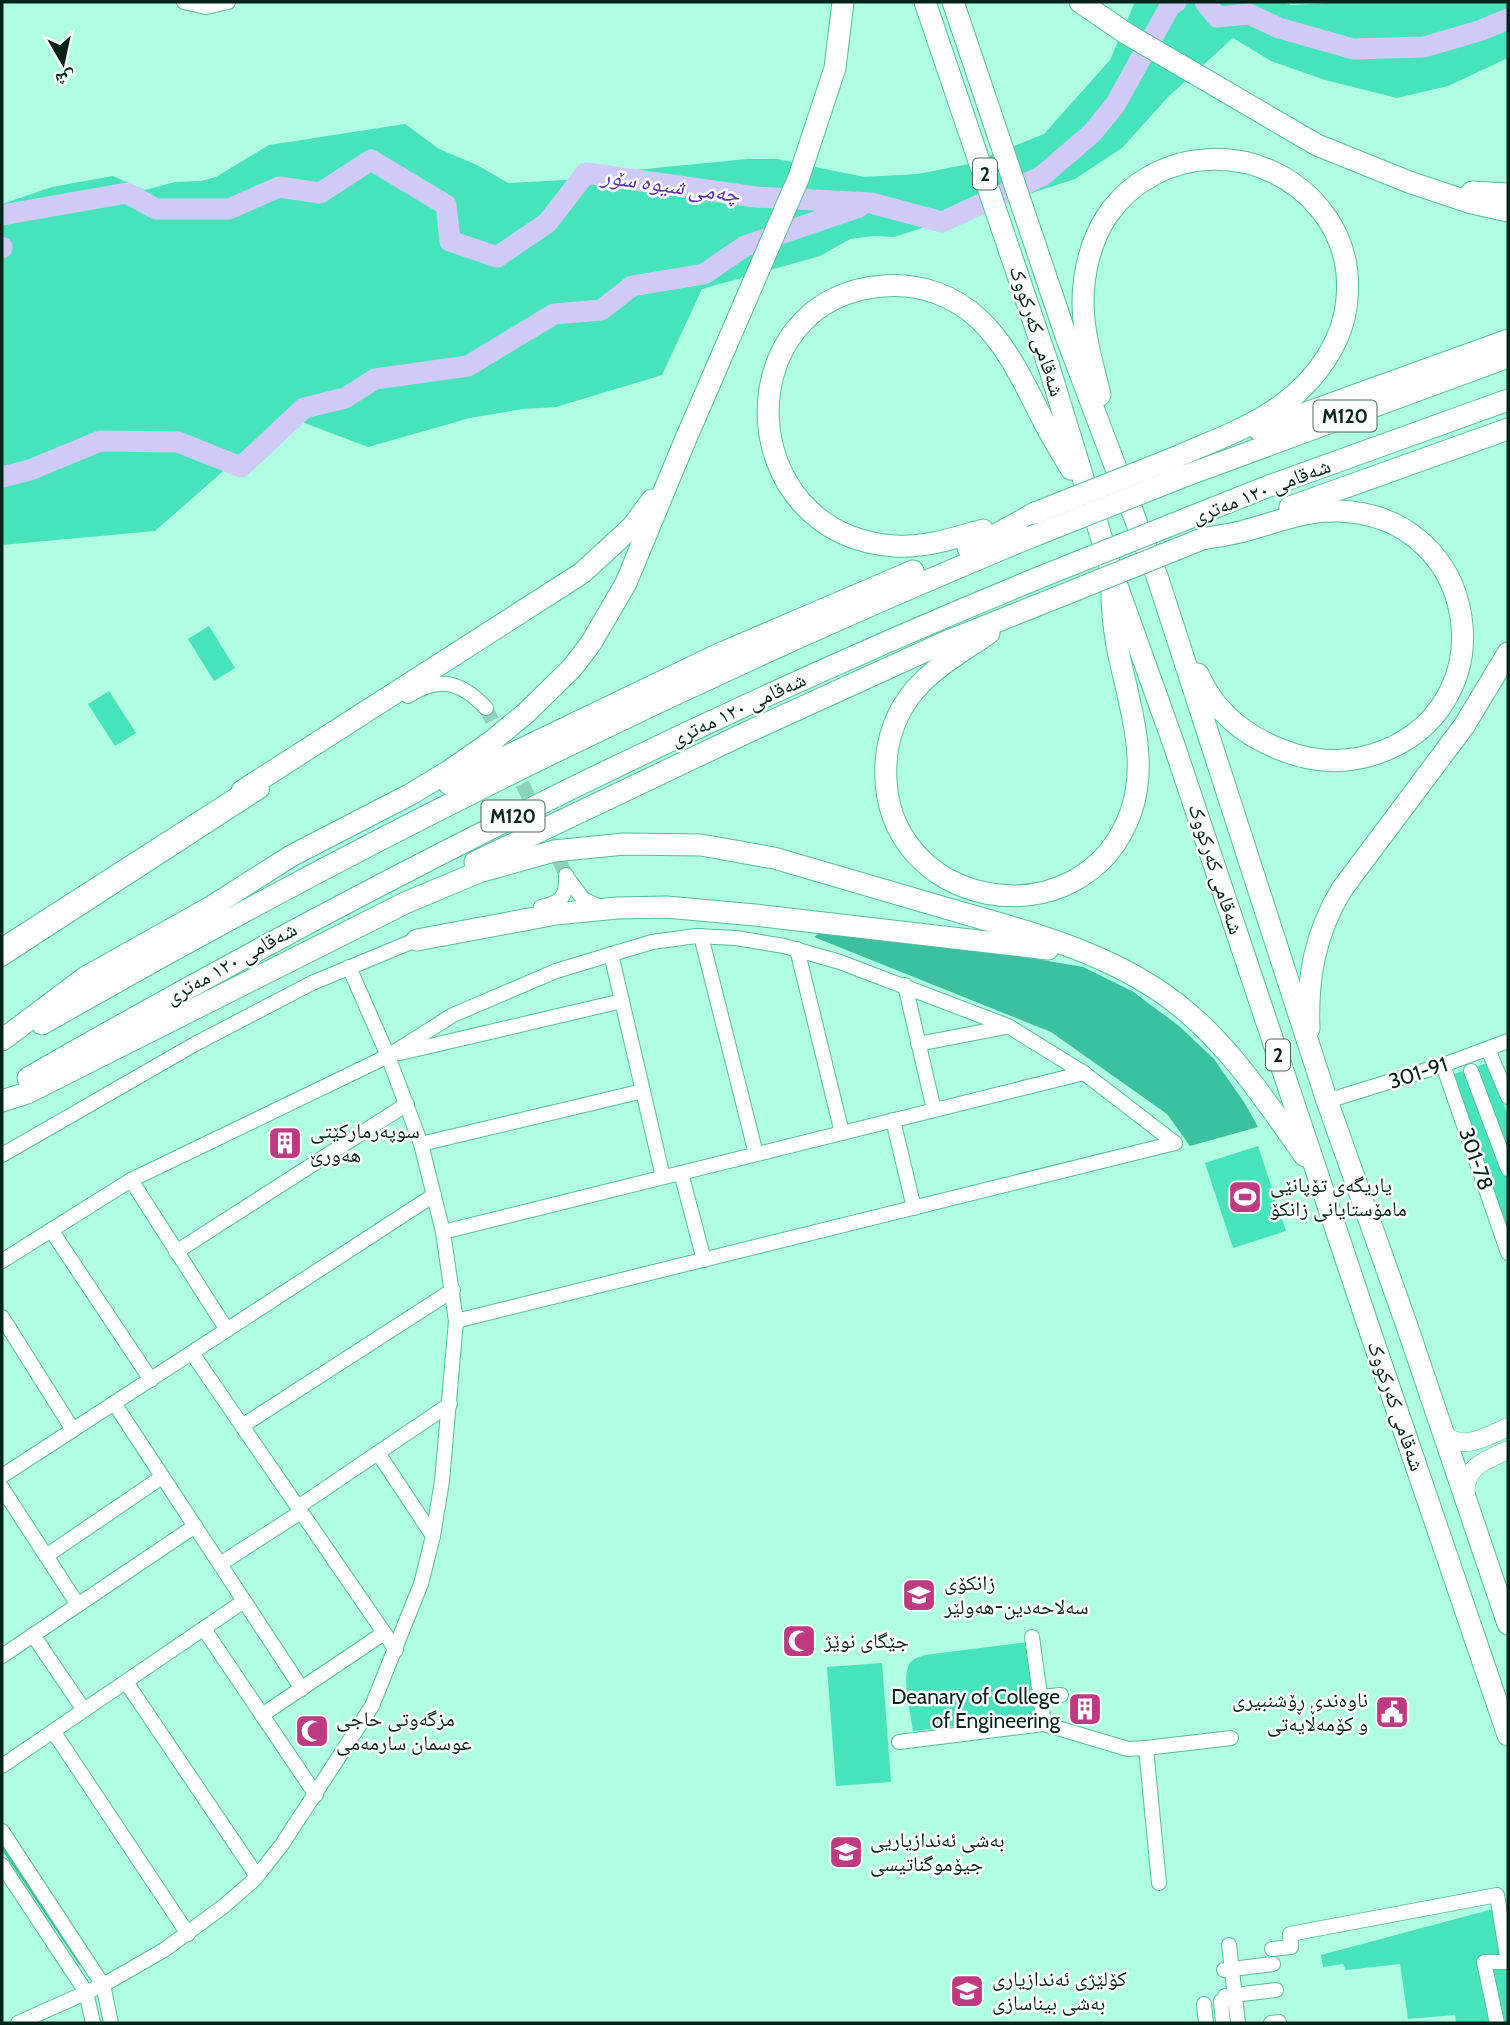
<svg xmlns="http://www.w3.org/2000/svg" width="1510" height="2025" font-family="Cabin,'Noto Naskh Arabic',sans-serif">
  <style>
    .green { fill: #47e4bb }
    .forest { fill: #3bc19e }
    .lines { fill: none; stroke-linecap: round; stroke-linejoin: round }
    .river { stroke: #d0caf7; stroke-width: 21 }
    .minor-tunnel { stroke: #8cd1bb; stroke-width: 14; stroke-dasharray: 14 7; stroke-linecap: butt }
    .minor-casing { stroke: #56bc9e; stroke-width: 16 }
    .major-casing { stroke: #56bc9e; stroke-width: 19 }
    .highway-casing { stroke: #56bc9e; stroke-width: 23 }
    .minor { stroke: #fff; stroke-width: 14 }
    .major { stroke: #fff; stroke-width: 18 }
    .highway { stroke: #fff; stroke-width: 21 }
    .highway-bridge-casing { stroke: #56bc9e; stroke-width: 23; stroke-linecap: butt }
    .highway-bridge { stroke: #fff; stroke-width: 21 }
    .labels { text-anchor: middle; stroke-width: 5; stroke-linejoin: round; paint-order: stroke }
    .shield { fill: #fff; stroke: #4e655f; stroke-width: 2 }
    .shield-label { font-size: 19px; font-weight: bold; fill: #02231a }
    .street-label { font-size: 21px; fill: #02231a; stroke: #fff }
    .poi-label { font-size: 21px; fill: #02231a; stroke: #fff; text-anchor: start }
    .water-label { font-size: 23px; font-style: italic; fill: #5c34b2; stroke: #fff }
  </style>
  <rect width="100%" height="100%" fill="#affde3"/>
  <g class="green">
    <path d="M1135,2H1283L1291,5L1350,2H1508V58L1448,86L1397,98L1325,80L1271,61L1233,38L1168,97L1122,148L1075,179L894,237L873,236L850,239L820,256L702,289L662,375L556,407L523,409L470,418L368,447L286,416L155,531L2,545V204L52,187L113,176L145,190L175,182L201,181L216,177L269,145L405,124L439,149L477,165L508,183L565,180L625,171L747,159H777L864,177L918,174L969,164L1044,134L1110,60Z"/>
    <path d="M209,626L235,668L214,681L188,639Z"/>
    <path d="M109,691L136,733L115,746L88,704Z"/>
    <path d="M1487,1063L1508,1115V1232L1454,1074Z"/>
    <path d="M1258,1146L1286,1231L1233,1248L1205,1163Z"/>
    <path d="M1028,1642L1037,1716L913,1731C911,1715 901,1675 910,1663C914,1658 919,1657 925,1655Z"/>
    <path d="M882,1663L891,1782L836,1786L827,1667Z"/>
    <path d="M1508,1905V2023H1456L1455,2015L1408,2019L1400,1964L1346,1970L1343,1964L1323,1967L1321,1955Z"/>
  </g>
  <g class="forest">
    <path d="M821,932L1008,954L1083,967L1132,991L1179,1026L1214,1059L1244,1102L1258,1127L1190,1146L1167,1114L1051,1032L814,937Z"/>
    <path d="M2,1845L81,1964L80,1966L2,1850Z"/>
  </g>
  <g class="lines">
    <g class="river">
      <path d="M1205,2L1217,17L1249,14L1279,28L1353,49L1424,47L1482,30L1508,19"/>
      <path d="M2,215L127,193L156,209H229L279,187L320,193L371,160L446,205L450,241L497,257L547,223L586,173L756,197L871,203L942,222L1042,176L1092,133L1115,105L1170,6L1176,2"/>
      <path d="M2,247V248"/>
      <path d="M2,477L30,470L100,441L178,442L241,467L304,408L345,398L375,379L468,366L554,314L601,310L632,286L704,274L745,246L859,207"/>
    </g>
    <path class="minor-tunnel" d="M486,708L566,875"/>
    <g class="minor-casing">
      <g id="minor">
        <path d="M184,2L206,7L228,2"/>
        <path d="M408,696C440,675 461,682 486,708"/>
        <path d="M566,876L583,899L602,908"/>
        <path d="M541,907C562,903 567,896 566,875"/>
        <path d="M701,936L756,1154"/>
        <path d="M2,945L242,791"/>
        <path d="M797,949L842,1133"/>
        <path d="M611,954L663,1177"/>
        <path d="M2,959L262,790"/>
        <path d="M905,985L934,1110"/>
        <path d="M918,1044L1006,1027"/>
        <path d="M1488,1049L1508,1097"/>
        <path d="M400,1053L622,1001"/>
        <path d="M1443,1065L1508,1253"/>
        <path d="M1471,1071L1508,1169"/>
        <path d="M1327,1101L1443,1065L1508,1041"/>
        <path d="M893,1120L914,1208"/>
        <path d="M421,1144L643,1091"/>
        <path d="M2,1155L195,1044L312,983L423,937"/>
        <path d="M681,1173L704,1260"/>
        <path d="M131,1180L227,1330"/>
        <path d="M51,1230L151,1380"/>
        <path d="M443,1232L1084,1073"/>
        <path d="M176,1252L407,1104"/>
        <path d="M2,1261L131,1180L388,1056L453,1015L556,971L652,942L696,936L736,938L784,946L840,962L1008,1026L1084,1073L1175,1143"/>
        <path d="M2,1317L73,1430"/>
        <path d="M456,1321L1175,1143"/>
        <path d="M192,1353L396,1650"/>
        <path d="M114,1403L302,1689"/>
        <path d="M242,1426L453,1290"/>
        <path d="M378,1453L433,1536"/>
        <path d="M2,1476L434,1195"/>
        <path d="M2,1488L78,1605"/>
        <path d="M298,1507L450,1404"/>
        <path d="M46,1556L162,1477"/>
        <path d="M220,1564L301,1512"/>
        <path d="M204,1629L316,1795"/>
        <path d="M33,1635L84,1710"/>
        <path d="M1032,1637L1044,1724"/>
        <path d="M2,1656L195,1526"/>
        <path d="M126,1682L257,1876"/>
        <path d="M1040,1697L1061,1695"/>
        <path d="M262,1715L384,1633"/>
        <path d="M53,1731L188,1934"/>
        <path d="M899,1742L1044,1724L1128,1749L1146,1748L1159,1883"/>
        <path d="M1146,1748L1231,1738"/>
        <path d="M2,1766L244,1601"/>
        <path d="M2,1831L103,1985L111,2023"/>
        <path d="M2,1865L86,1992L93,2023"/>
        <path d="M1229,1945L1238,2023"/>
        <path d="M1272,1949L1291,1947L1290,1934L1497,1895L1508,1962"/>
        <path d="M1224,1970L1273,1964"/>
        <path d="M1204,2004L1206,2023"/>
        <path d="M18,2023L103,1985L164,1950L224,1906L254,1880L281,1846L372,1706L421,1584L433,1536L442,1481L456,1321L443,1232L421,1144L388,1056L349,967"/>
        <path d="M1223,2023L1221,2001L1226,2000L1225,1996L1276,1990"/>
        <path d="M1271,2023L1279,2022"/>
        <path d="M1497,2023L1484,1962H1506"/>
      </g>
    </g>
    <g class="major-casing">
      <g id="major">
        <path d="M1444,1434C1464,1452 1487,1436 1508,1427"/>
        <path d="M1466,1497C1462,1468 1485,1460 1508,1450"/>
      </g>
    </g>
    <g class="highway-casing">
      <g id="highway">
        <path d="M925,2L1049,367L1111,569L1173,742L1371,1334L1508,1735"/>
        <path d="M953,2L1067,339L1158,579L1327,1101L1407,1326L1508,1624"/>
        <path d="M1080,2L1127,34L1317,145L1409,182L1472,203L1508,211"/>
        <path d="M1472,192L1508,194"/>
        <path d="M1100,395C1093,365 1083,333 1083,302C1083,273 1091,240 1107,216C1158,142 1266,141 1321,210C1341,235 1350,266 1347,299C1344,341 1316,380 1283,404C1251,428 1210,442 1174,458"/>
        <path d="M1259,430L1508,340"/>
        <path d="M1182,477L1508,357"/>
        <path d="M1290,507L1508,429"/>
        <path d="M1191,517L1269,486L1508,400"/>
        <path d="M983,530C954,538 925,548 895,546C730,535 726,298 883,286C919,283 954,295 980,320C1008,347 1025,385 1042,418C1051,436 1061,452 1071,469"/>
        <path d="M968,548L990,538L1035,513"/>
        <path d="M989,633C963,651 934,667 914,691C897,711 887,738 886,764C878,910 1083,947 1131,812C1150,757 1127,699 1117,645C1114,628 1112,610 1112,592"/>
        <path d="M1198,674C1214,711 1245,736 1282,750C1312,762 1344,764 1375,754C1510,710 1482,514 1337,511C1304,510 1275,523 1244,531C1230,535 1216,536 1202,539"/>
        <path d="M449,784L717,655L913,571"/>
        <path d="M242,791L582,573L632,527L652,500"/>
        <path d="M475,862L750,731L943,643L1058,597"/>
        <path d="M417,940L556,914L617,908L666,907L755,915L1048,949"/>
        <path d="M42,1024C361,841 691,678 1031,537"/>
        <path d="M1309,1029C1307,978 1315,933 1342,889L1464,726L1508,653"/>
        <path d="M2,1040L86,977L211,907L291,856L411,794L449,771L492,741L526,713L572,668L591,643L626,583L684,443L799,177L835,68L843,2"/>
        <path d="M28,1078C356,890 693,719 1043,576"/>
        <path d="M2,1101L27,1093L405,903L479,872L554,851L624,844L701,845L774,858C830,874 886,891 942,907C1027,932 1119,953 1188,1013C1235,1053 1269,1106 1305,1156"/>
      </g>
    </g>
    <use href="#minor" class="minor"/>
    <use href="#major" class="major"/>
    <use href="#highway" class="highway"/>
    <g class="highway-bridge-casing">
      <g id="highway-bridge">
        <path d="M1035,513L1174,458"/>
        <path d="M1031,537L1182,477"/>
        <path d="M1043,576L1191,517"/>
        <path d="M1058,597L1202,539"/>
      </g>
    </g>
    <use href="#highway-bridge" class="highway-bridge"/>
  </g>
  <defs>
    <g id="building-square" transform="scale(1.75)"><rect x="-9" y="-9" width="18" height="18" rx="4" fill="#be3b81" stroke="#fff"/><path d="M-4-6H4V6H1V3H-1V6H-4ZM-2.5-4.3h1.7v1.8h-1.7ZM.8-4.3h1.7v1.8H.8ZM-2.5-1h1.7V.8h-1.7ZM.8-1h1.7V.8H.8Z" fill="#fff"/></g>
    <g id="stadium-square" transform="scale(1.75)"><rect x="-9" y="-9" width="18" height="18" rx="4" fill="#be3b81" stroke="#fff"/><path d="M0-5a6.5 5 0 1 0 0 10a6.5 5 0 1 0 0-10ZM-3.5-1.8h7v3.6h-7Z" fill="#fff"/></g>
    <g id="university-square" transform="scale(1.75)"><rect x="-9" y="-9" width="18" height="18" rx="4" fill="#be3b81" stroke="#fff"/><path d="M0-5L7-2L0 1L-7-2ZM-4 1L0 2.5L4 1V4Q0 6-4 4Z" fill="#fff"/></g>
    <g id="mosque-square" transform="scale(1.75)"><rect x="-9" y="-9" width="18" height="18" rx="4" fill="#be3b81" stroke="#fff"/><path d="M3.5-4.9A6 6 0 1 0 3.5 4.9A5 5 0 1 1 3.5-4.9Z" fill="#fff"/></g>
    <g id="civic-square" transform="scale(1.75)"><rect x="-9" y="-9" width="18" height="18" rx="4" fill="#be3b81" stroke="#fff"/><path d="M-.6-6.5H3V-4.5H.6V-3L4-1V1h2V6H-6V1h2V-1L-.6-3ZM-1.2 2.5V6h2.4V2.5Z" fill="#fff"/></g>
  </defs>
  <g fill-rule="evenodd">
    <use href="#building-square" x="285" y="1143"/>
    <use href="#stadium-square" x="1245" y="1197"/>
    <use href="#university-square" x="919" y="1595"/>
    <use href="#mosque-square" x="799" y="1641"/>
    <use href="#building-square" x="1085" y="1709"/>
    <use href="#civic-square" x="1392" y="1712"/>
    <use href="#mosque-square" x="312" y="1731"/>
    <use href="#university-square" x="846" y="1852"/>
    <use href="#university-square" x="967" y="1991"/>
  </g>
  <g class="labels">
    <g class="shield">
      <rect x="973" y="158.5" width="24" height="31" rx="5"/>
      <rect x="1313.5" y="400.5" width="63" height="31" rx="5"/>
      <rect x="481.5" y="800.5" width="63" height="31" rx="5"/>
      <rect x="1266" y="1039.5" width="24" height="31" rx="5"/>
    </g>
    <g class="shield-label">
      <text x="985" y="181">2</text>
      <text x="1345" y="423">M120</text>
      <text x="513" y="823">M120</text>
      <text x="1278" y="1062">2</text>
    </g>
    <g class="street-label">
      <text transform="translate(1037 331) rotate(72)" y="7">شەقامی کەرکووک</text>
      <text transform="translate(1261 491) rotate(-21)" y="7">شەقامی ١٢٠ مەتری</text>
      <text transform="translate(738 709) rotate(-25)" y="7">شەقامی ١٢٠ مەتری</text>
      <text transform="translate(1216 869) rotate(72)" y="7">شەقامی کەرکووک</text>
      <text transform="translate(231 963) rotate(-29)" y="7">شەقامی ١٢٠ مەتری</text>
      <text transform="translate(1418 1073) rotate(-18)" y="7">301-91</text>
      <text transform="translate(1476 1159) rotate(71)" y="7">301-78</text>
      <text transform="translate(1396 1406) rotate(71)" y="7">شەقامی کەرکووک</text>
    </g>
    <g class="poi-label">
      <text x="310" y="1138">سوپەرمارکێتی<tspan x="310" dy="24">هەورێ</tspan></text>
      <text x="1270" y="1192">یاریگەی تۆپانێی<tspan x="1270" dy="24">مامۆستایانی زانکۆ</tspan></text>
      <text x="944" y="1590">زانکۆی<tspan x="944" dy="24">سەلاحەدین-هەولێر</tspan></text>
      <text x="824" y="1648">جێگای نوێژ</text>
      <text x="1060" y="1704" text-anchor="end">Deanary of College<tspan x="1060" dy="24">of Engineering</tspan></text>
      <text x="1368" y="1707" text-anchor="end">ناوەندی ڕۆشنبیری<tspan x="1368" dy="24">و کۆمەڵایەتی</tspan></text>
      <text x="336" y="1726">مزگەوتی حاجی<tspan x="336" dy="24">عوسمان سارمەمی</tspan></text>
      <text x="870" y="1847">بەشی ئەندازیاریی<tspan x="870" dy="24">جیۆموگناتیسی</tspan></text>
      <text x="992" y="1986">کۆلێژی ئەندازیاری<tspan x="992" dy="24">بەشی بیناسازی</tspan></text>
    </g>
    <g class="water-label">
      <text transform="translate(671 185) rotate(8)" y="8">چەمی شیوە سۆر</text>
    </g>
  </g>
  <rect width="1510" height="2025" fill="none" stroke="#02231a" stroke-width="7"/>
  <g transform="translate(63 63) rotate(171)" stroke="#ffffff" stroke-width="5" paint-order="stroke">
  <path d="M0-5L12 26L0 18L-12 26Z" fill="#02231a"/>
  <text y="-10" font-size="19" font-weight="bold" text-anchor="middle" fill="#02231a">ش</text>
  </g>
</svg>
